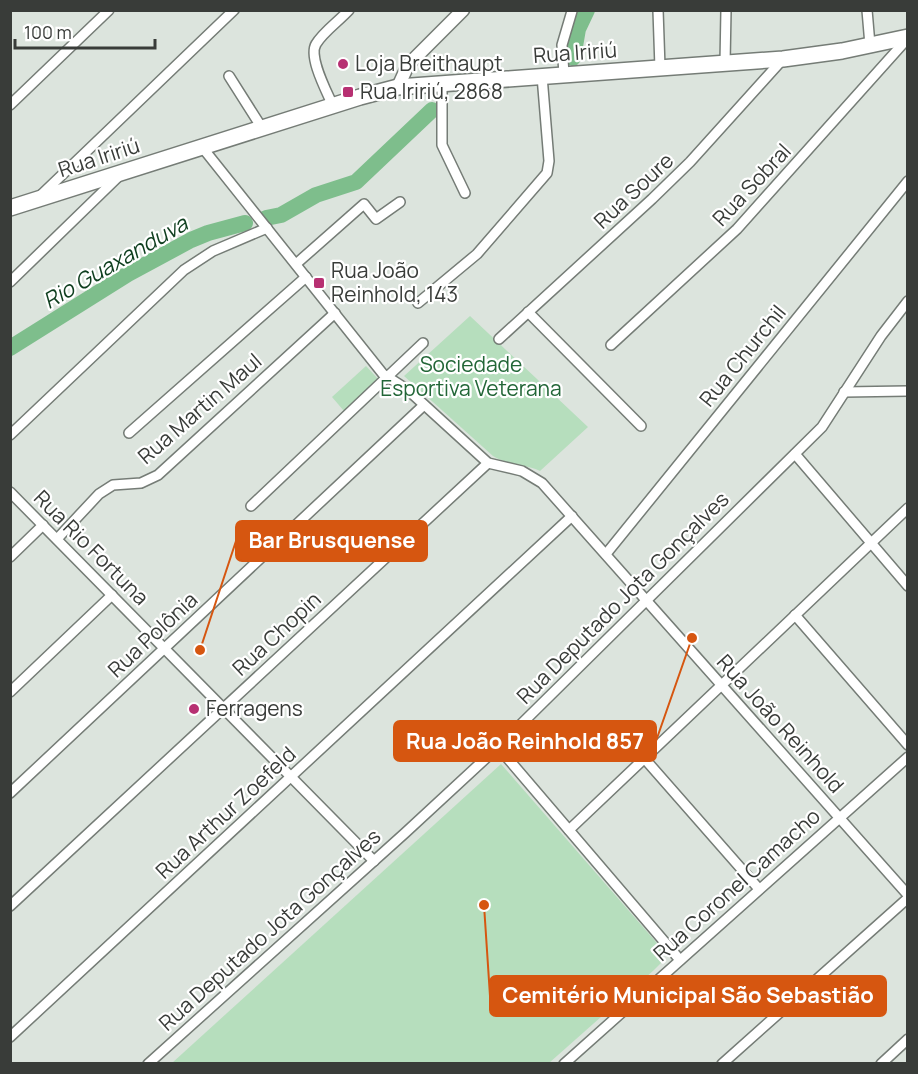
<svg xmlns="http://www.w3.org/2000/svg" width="918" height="1074" font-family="Manrope,sans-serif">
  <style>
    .green { fill: #b6debd }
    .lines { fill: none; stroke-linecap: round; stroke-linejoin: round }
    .river { stroke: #7ebe8c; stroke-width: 16 }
    .minor-casing { stroke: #757c76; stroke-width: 12 }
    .tertiary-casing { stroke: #757c76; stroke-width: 15 }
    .primary-casing { stroke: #757c76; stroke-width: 18 }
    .minor { stroke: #fff; stroke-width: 9 }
    .tertiary { stroke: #fff; stroke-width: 12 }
    .primary { stroke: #fff; stroke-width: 15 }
    .poi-dot { fill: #b73072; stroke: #fff; stroke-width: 2 }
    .labels { text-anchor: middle; stroke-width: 4.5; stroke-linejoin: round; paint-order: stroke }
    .street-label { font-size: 21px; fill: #393c39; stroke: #fff }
    .poi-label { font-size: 21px; fill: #393c39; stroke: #fff; text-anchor: start }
    .park-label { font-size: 21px; fill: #226637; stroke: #fff }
    .water-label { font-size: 22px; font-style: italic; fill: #0e3e1e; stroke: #fff }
    .leader { fill: none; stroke: #d65610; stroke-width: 2 }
    .callout-dot { fill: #d65610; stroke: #fff; stroke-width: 2 }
    .callout { fill: #d65610; stroke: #d65610; stroke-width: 2 }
    .callout-label { font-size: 22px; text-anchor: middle; font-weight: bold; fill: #fff }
  </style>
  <rect width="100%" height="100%" fill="#dce4dd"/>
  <g class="green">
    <path d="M470,316L588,427L540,471C525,464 507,465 493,456L404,376Z"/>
    <path d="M366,366L378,379L344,411L332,397Z"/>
    <path d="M501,764L663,950L664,960L654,970L549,1063H172Z"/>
  </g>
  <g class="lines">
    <g class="river">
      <path d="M573,58L578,29L587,10"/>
      <path d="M266,218L281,215L316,195L356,182L432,110"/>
      <path d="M10,348L128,274L191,240L208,233L245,223"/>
    </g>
    <g class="minor-casing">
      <g id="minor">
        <path d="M658,10L660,68"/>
        <path d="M867,10L870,45"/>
        <path d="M725,63L726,10"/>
        <path d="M564,74L562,45L572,11"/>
        <path d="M229,76L262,128"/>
        <path d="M442,83V145L465,193"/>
        <path d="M10,105L109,10"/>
        <path d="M333,106C327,92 308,57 316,44C323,32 339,21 349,10"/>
        <path d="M202,147L383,374L408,390L488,463L522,471L542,483L908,895"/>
        <path d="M40,196L234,10"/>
        <path d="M296,264L364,204L376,219L400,202"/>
        <path d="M10,282L119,176"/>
        <path d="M418,303L477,254L547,173L549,161L542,76"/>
        <path d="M528,312L641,426"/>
        <path d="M499,339L652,199L690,162L783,59"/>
        <path d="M611,345L737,229L908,38"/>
        <path d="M844,392L908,391"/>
        <path d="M129,433L306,277"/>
        <path d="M10,435L184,270L213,251L267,228"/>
        <path d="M795,454L908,586"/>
        <path d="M10,492L374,861"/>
        <path d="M251,506L423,343"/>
        <path d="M57,539L99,494L113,485L141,483L158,475L335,313"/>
        <path d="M606,554L908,181"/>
        <path d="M10,557L43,525"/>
        <path d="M795,615L908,745"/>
        <path d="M10,692L112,595"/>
        <path d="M498,747L680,960"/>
        <path d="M644,758L759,889"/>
        <path d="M10,793L424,405"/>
        <path d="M569,830L908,508"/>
        <path d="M10,906L488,463"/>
        <path d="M10,1037L572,516"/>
        <path d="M148,1064L405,833L498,747L822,427L881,336L908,301"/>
        <path d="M564,1064L908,757"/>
        <path d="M722,1064L908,898"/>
        <path d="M881,1064L908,1039"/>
      </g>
    </g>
    <g class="tertiary-casing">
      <path id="tertiary" d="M398,87L408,65L463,10"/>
    </g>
    <g class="primary-casing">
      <path id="primary" d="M10,208L360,97L398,87L783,59L842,51L908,37"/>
    </g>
    <use href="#minor" class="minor"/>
    <use href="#tertiary" class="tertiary"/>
    <use href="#primary" class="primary"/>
  </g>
  <g class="poi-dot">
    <circle cx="343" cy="64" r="6"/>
    <rect x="342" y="86" width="12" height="12" rx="3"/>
    <rect x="313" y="277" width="12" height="12" rx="3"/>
    <circle cx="194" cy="709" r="6"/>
  </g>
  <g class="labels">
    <g class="street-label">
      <text transform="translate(575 53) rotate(-4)" y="7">Rua Iririú</text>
      <text transform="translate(99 158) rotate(-18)" y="7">Rua Iririú</text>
      <text transform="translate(752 185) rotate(-47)" y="7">Rua Sobral</text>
      <text transform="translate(634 191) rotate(-43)" y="7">Rua Soure</text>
      <text transform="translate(743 356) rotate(-51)" y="7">Rua Churchil</text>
      <text transform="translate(200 409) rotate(-41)" y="7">Rua Martin Maul</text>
      <text transform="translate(91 548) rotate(45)" y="7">Rua Rio Fortuna</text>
      <text transform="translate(623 598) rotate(-45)" y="7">Rua Deputado Jota Gonçalves</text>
      <text transform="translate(277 634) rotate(-43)" y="7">Rua Chopin</text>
      <text transform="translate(153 635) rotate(-43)" y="7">Rua Polônia</text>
      <text transform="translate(780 724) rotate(48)" y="7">Rua João Reinhold</text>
      <text transform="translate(226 813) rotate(-43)" y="7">Rua Arthur Zoefeld</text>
      <text transform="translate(737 885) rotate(-42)" y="7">Rua Coronel Camacho</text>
      <text transform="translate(270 930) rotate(-42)" y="7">Rua Deputado Jota Gonçalves</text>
    </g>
    <g class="poi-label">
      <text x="355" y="71">Loja Breithaupt</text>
      <text x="360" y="99">Rua Iririú, 2868</text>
      <text x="331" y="278">Rua João<tspan x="331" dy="24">Reinhold, 143</tspan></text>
      <text x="206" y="716">Ferragens</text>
    </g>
    <g class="park-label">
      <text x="471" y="372">Sociedade<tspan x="471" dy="24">Esportiva Veterana</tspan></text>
    </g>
    <g class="water-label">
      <text transform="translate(115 262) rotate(-30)" y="8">Rio Guaxanduva</text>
    </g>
  </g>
  <path class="leader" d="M200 650L236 541M692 638L656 741M484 905L490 996"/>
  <g class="callout-dot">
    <circle cx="200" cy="650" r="6"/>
    <circle cx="692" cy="638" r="6"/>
    <circle cx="484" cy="905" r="6"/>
  </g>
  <g class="callout">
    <rect x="236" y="521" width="191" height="40" rx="6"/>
    <rect x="394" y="721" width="262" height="40" rx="6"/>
    <rect x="490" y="976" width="396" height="40" rx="6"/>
  </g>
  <g class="callout-label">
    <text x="332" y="548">Bar Brusquense</text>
    <text x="525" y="749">Rua João Reinhold 857</text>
    <text x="688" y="1003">Cemitério Municipal São Sebastião</text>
  </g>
  <rect width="918" height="1074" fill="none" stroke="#393c39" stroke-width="24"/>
  <path d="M15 39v9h140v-9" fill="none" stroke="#393c39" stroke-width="3"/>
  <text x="24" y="39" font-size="18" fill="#393c39" stroke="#ffffff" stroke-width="4.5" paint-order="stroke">100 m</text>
</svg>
